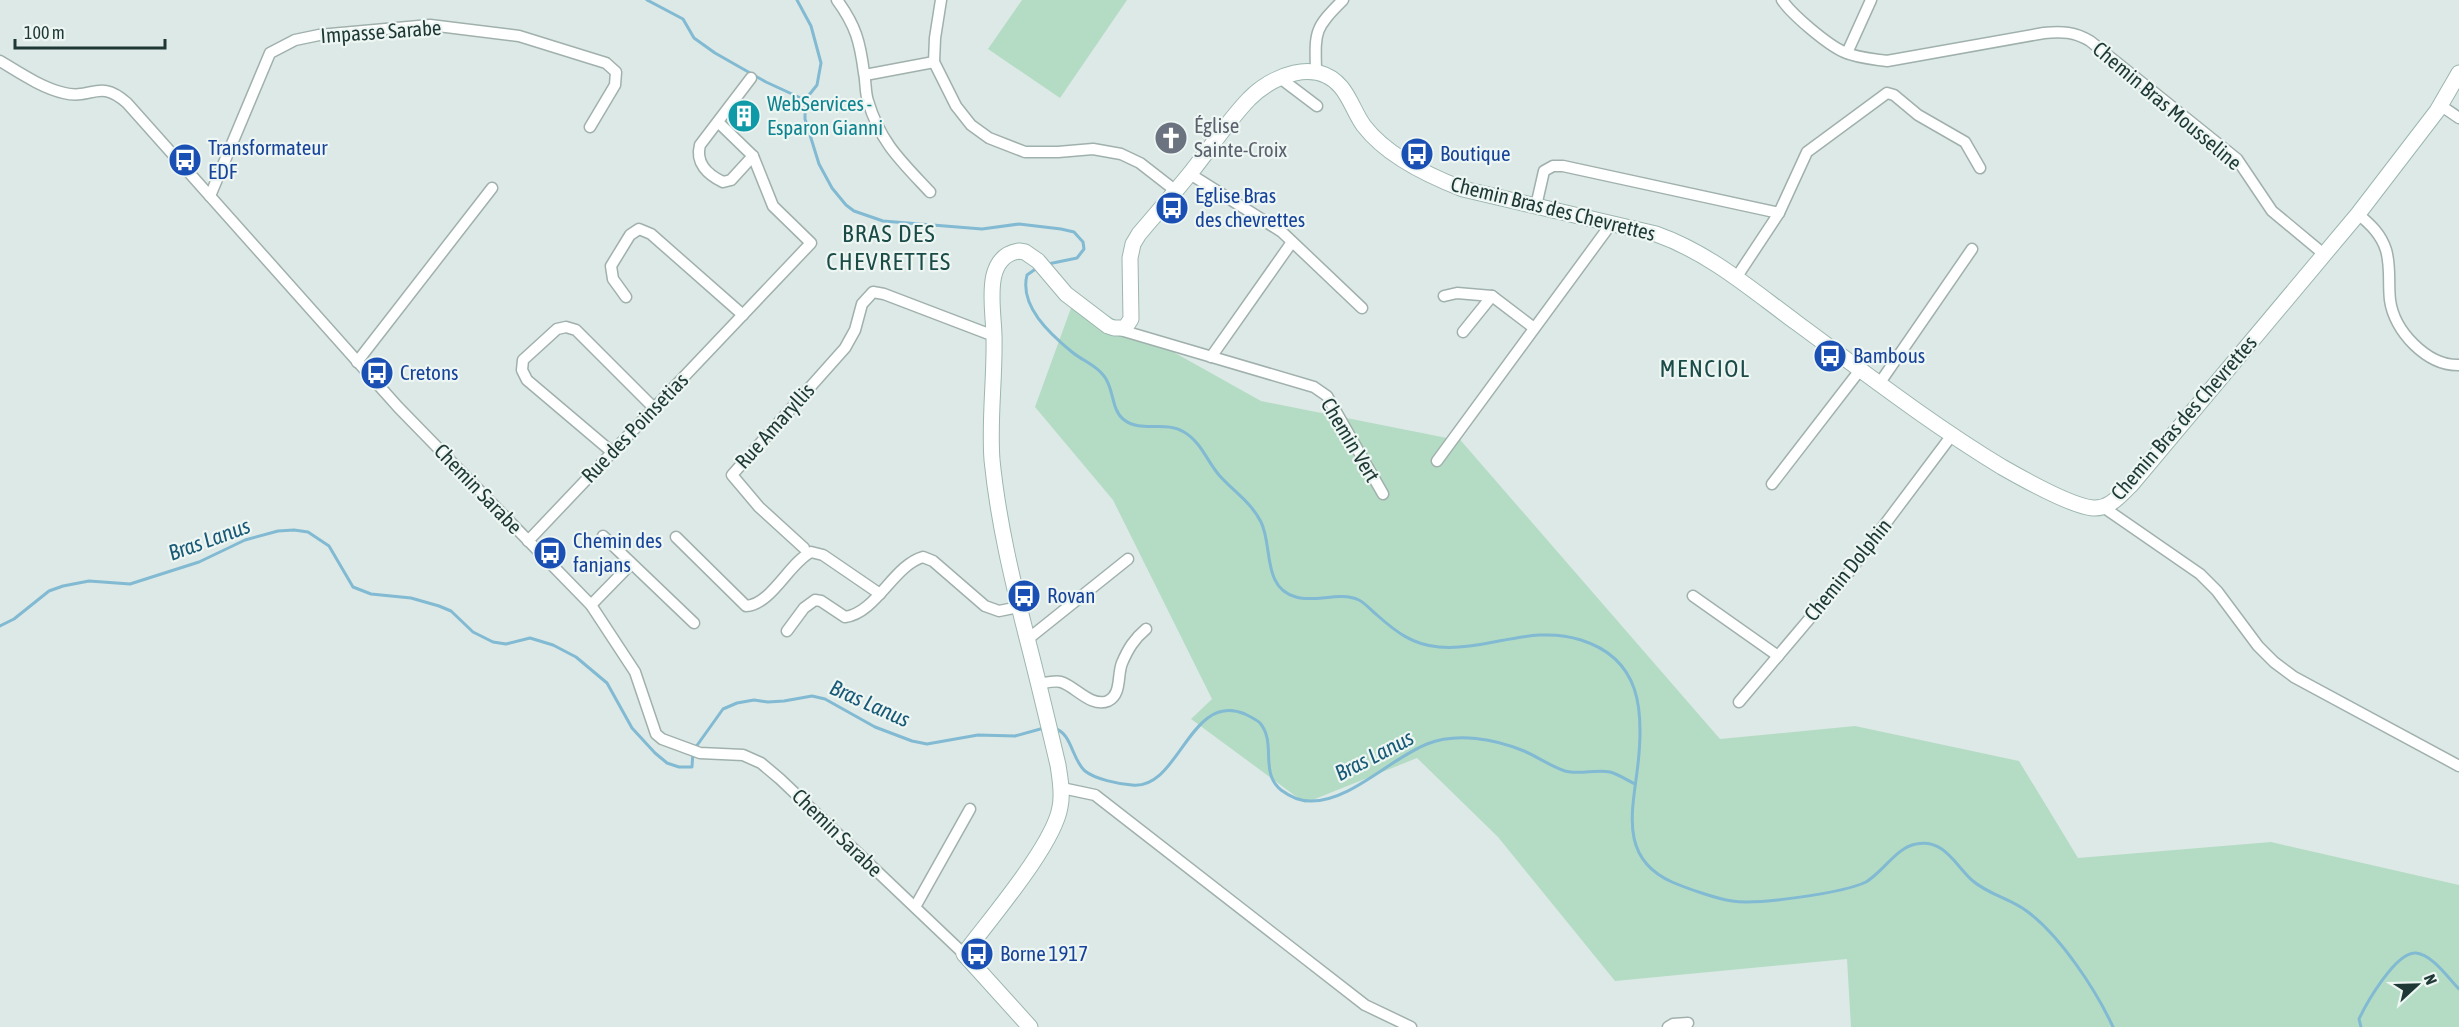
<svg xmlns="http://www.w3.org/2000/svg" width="2459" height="1027" font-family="'Asap Condensed',sans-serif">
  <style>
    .green { fill: #b4dcc4 }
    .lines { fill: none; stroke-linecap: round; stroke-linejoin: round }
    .stream { stroke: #81bad2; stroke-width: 3 }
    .minor-casing { stroke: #a0b1ad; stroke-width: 13 }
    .secondary-casing { stroke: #9cb6b0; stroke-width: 17 }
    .minor { stroke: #fff; stroke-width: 10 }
    .secondary { stroke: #fff; stroke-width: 15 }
    .labels { text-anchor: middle; stroke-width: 4.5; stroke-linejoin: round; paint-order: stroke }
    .street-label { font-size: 21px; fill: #1e3935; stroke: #edf6f3 }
    .culture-label { font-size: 21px; fill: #0d838f; stroke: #edf6f3; text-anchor: start }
    .worship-label { font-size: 21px; fill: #5b616d; stroke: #edf6f3; text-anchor: start }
    .transit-label { font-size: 21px; fill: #164399; stroke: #edf6f3; text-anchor: start }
    .water-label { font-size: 22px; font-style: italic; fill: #175976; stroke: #edf6f3 }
    .quarter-label { font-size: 24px; letter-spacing: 1.5px; fill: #1a4b46; stroke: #edf6f3 }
  </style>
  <rect width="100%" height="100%" fill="#dde9e6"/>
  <g class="green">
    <path d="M1022,0H1127L1060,98L988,49Z"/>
    <path d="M1075,297L1261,401L1452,439L1456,435L1720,739L1855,726L2019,761L2078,858L2271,842L2459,885V1027H1851L1847,959L1615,981L1498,837L1417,758L1305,803L1191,719L1212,699L1113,500L1035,407Z"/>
  </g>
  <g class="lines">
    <g class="stream">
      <path d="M647,0L683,19L694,38L715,53L766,82L805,100"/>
      <path d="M797,0L811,26L821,63L817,85L805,100V119L819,164L832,188L846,205L854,211L883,221L982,229L1019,224L1061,229L1074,232L1083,242L1084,249L1077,258L1048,264"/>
      <path d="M1037,268L1027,275C1019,306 1050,334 1072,352C1083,361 1096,365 1104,376C1114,388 1111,409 1123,419C1141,434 1165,420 1184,432C1201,442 1207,461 1219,475C1233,491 1251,502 1261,522C1273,546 1262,588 1296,597C1316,603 1339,591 1359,600C1365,603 1372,611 1377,615C1396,632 1413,645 1439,647C1488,651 1532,624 1581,640C1641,659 1644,710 1638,764C1633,809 1618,858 1672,882C1686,888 1717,899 1732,901C1758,905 1843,893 1866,882C1883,872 1897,847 1916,844C1945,838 1956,867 1973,881C1989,895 2012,899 2028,912C2061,937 2096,990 2113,1027"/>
      <path d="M0,626L14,619L49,591L63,586L89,581L130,584L199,562L245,540L278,531L294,530L308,532L329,546L353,587L371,594L411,598L439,606L451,611L473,632L493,642L506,644L530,638L553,645L576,657L607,683L632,728L655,753L667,763L679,767H692L693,751L723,709L737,703L754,700L768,702L784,701L812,696L825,699L875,727L912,741L927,744L978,735L1015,736L1044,728"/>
      <path d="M1054,728C1072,733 1072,760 1085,771C1095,779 1118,784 1132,785C1180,790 1189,691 1245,714C1249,716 1257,720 1260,723C1277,743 1259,772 1281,790C1289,796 1299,801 1310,801C1350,802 1391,758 1427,744C1457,732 1495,739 1524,751C1538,757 1550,766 1565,771C1579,775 1596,769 1610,772C1618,774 1627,780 1635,784"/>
      <path d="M2361,1027L2359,1019C2366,1004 2396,951 2416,953C2433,955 2448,978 2459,989"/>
    </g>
    <g class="minor-casing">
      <g id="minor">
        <path d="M837,0C856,26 860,42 864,73C866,82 865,92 868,101C880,142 901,161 930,192"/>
        <path d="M941,0L935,38L934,62L956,106L971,125L989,138L1025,152H1058L1093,149L1121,154L1140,163L1176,191"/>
        <path d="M1782,0C1792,15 1828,45 1844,52C1857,58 1873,59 1887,61L2044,33C2062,31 2075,32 2090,41L2237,159L2272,211L2325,255"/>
        <path d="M1847,53L1871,0"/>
        <path d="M0,61C20,73 42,88 64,93C92,100 99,78 127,103L398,407L591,605L635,672L656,734L662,739L700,753L743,755L761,763L780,779L964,954"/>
        <path d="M1316,71C1315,31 1314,29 1343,0"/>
        <path d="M865,75L934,62"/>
        <path d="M751,78L700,145C695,163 708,175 723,182L731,180L753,156"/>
        <path d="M1280,78L1317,106"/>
        <path d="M2440,105L2459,118"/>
        <path d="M1190,174L1282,232L1362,308"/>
        <path d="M210,196L270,53L295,40L319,35L430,25L519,36L606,63L616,72L615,85L590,127"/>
        <path d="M1536,206L1544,171L1553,166H1563L1779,213"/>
        <path d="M2358,214C2370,224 2381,234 2386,250C2391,267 2388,283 2390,300C2394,331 2427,366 2459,365"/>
        <path d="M1736,278L1779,213L1807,152L1887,93L1894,95L1918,115L1965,142L1980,168"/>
        <path d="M1444,296L1457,293L1492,296L1534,328"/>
        <path d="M626,297L613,279L611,266L630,235L639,229L651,234L743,315"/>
        <path d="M1117,329L1314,387L1327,396L1383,494"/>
        <path d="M1463,332L1492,296"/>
        <path d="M1211,357L1292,242"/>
        <path d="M357,362L492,188"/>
        <path d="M1879,384L1972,249"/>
        <path d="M612,452L527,380L522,370L523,360L557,329L566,327L576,330L654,408"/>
        <path d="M1437,461L1611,224"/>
        <path d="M1772,484L1860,370"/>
        <path d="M2103,507L2200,574L2217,591L2258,646L2274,662L2294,677L2459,766"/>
        <path d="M603,536L694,623"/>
        <path d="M676,537L746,606C771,605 789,563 811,552L823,555L880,594"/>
        <path d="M528,541L811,243L773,206L753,156L718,122"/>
        <path d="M804,548L759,507L732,475L845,348L855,330L862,304L873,292L884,294L994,336"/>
        <path d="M1693,596L1778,656"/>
        <path d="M591,605L631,564"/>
        <path d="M787,631L804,608L815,600L821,601L845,617C876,613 894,565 923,557L933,561L985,606L999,611L1019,607"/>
        <path d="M1028,639L1128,559"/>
        <path d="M1038,684C1045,683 1055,680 1061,682C1075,686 1091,708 1108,701C1122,694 1117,675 1122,663C1128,649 1134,639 1146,629"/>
        <path d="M1739,702L1849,572L1952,435"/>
        <path d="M1062,788L1095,795L1365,1005L1411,1027"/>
        <path d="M915,907L970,809"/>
        <path d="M1668,1027L1673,1024L1688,1023"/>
      </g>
    </g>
    <g class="secondary-casing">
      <path id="secondary" d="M1030,1027L964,954C989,920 1054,845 1060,807C1063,793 1060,779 1058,765C1048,723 1038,680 1027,638C1012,579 998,520 992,460C989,419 995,378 994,337C994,310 981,257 1019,251L1025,252L1038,261L1066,294L1108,326L1114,328H1125L1131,319L1130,258L1133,244L1139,234C1157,213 1175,192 1192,171C1211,147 1228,121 1249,99C1272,76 1316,57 1341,87C1351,99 1355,114 1364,126C1387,156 1429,176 1463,189L1656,234C1710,253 1752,290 1797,323C1865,373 1931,424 2002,467C2023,479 2071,506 2093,508C2110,509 2120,495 2131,485L2358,214L2437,111L2459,73"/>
    </g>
    <use href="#minor" class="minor"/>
    <use href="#secondary" class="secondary"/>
  </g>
  <defs>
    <g id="building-disc" transform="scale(1.725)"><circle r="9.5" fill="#0f9aa8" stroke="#edf6f3"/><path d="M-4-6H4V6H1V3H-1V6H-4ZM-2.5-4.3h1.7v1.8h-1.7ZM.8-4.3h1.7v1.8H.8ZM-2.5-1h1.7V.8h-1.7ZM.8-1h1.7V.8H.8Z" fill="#fff"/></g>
    <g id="church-disc" transform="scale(1.725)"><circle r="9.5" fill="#6b7280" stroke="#edf6f3"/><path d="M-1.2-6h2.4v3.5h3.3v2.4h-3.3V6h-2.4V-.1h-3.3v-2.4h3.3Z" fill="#fff"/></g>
    <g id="bus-disc" transform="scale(1.725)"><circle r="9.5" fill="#1a4fb4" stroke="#edf6f3"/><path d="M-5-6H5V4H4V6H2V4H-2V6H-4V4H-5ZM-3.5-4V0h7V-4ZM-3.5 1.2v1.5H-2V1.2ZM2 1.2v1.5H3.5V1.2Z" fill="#fff"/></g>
  </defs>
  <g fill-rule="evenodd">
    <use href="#building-disc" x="744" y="116"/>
    <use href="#church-disc" x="1171" y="138"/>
    <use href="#bus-disc" x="1417" y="154"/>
    <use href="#bus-disc" x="185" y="160"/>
    <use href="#bus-disc" x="1172" y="208"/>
    <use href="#bus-disc" x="1830" y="356"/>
    <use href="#bus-disc" x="377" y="373"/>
    <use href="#bus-disc" x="550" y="553"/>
    <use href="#bus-disc" x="1024" y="596"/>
    <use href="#bus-disc" x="977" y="954"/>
  </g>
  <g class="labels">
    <g class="street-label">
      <text transform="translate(381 32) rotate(-4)" y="7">Impasse Sarabe</text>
      <text transform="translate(2167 106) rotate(40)" y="7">Chemin Bras Mousseline</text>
      <text transform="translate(1553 209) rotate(14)" y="7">Chemin Bras des Chevrettes</text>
      <text transform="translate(2184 418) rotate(-49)" y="7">Chemin Bras des Chevrettes</text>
      <text transform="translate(775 426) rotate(-48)" y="7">Rue Amaryllis</text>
      <text transform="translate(635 428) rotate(-46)" y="7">Rue des Poinsetias</text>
      <text transform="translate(1350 440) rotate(59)" y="7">Chemin Vert</text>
      <text transform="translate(478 489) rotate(46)" y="7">Chemin Sarabe</text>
      <text transform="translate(1848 570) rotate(-51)" y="7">Chemin Dolphin</text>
      <text transform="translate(837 833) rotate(44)" y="7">Chemin Sarabe</text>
    </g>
    <g class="culture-label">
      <text x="767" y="111">WebServices -<tspan x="767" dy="24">Esparon Gianni</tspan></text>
    </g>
    <g class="worship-label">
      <text x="1194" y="133">Église<tspan x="1194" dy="24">Sainte-Croix</tspan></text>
    </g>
    <g class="transit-label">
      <text x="208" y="155">Transformateur<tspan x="208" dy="24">EDF</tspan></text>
      <text x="1440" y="161">Boutique</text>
      <text x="1195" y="203">Eglise Bras<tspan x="1195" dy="24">des chevrettes</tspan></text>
      <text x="1853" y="363">Bambous</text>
      <text x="400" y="380">Cretons</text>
      <text x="573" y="548">Chemin des<tspan x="573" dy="24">fanjans</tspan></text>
      <text x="1047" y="603">Rovan</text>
      <text x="1000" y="961">Borne 1917</text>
    </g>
    <g class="water-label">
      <text transform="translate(209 539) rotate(-20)" y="8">Bras Lanus</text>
      <text transform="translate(870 703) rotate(24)" y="8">Bras Lanus</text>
      <text transform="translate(1374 755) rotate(-27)" y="8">Bras Lanus</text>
    </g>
    <g class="quarter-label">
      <text x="889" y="242">BRAS DES<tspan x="889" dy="28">CHEVRETTES</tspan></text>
      <text x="1705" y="377">MENCIOL</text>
    </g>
  </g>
  <g transform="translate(2417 985) rotate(68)" stroke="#edf6f3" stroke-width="4.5" paint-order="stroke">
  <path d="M0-4.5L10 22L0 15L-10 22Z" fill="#1e3935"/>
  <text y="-9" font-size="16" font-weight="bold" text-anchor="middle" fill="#1e3935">N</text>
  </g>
  <path d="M15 39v9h150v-9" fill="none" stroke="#1e3935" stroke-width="3"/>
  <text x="24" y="39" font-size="18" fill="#1e3935" stroke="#edf6f3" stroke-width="4.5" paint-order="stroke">100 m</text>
</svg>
